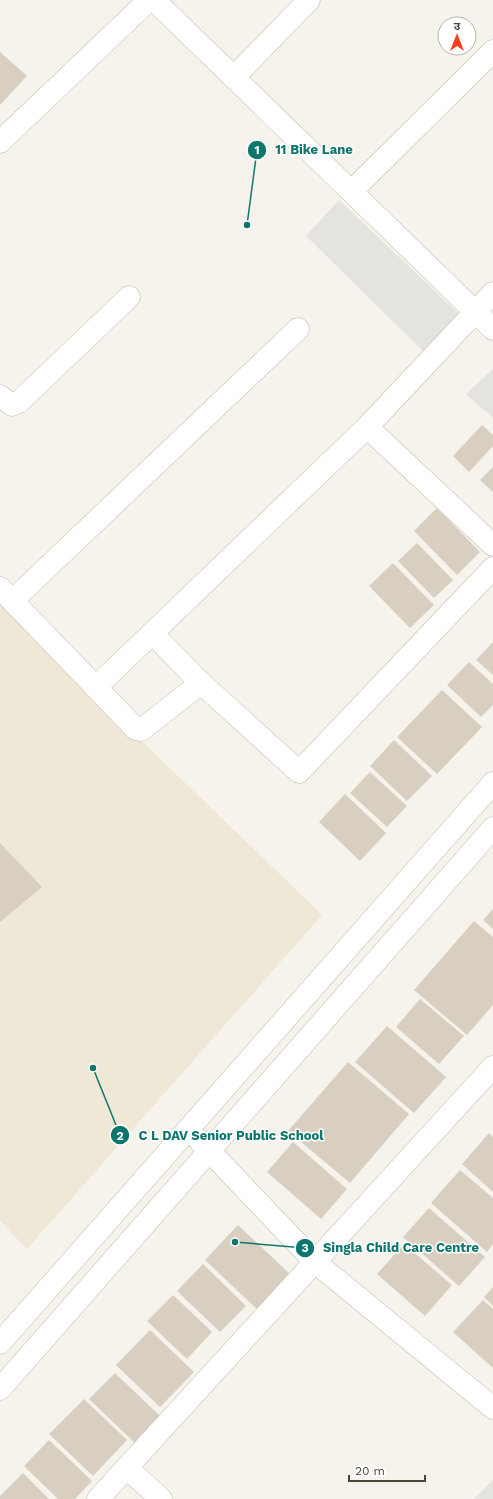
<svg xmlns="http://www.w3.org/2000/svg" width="493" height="1499" font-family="'Work Sans','Noto Sans Devanagari',sans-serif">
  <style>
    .education { fill: #efe8d6 }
    .parking { fill: #e5e3e0 }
    .building { fill: #d8cfc1 }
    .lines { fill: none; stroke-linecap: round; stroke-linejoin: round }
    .minor-casing { stroke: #c2bbae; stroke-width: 23 }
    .minor { stroke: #fff; stroke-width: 22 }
    .leader { fill: none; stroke: #0f766e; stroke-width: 1.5 }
    .callout-dot { fill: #0f766e; stroke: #fff; stroke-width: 1.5 }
    .mark-label { font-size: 12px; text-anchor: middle; font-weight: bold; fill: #fff }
    .callout-label { font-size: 13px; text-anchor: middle; font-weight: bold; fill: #0f766e; stroke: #fff; stroke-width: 3; stroke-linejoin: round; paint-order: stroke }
  </style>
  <rect width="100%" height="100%" fill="#f6f3ec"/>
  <path class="education" d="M0,604L322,915L27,1249L0,1221Z"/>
  <g class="parking">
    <path d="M339,200L459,314L423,351L306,236Z"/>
    <path d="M493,369V418L466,394Z"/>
    <path d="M493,1480V1499H474Z"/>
  </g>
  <g class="building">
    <path d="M0,52L27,76L0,105Z"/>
    <path d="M482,425L493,435V446L469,472L453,456Z"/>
    <path d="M493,467V492L480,480Z"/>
    <path d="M437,508L480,552L457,575L414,531Z"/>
    <path d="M417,543L453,580L434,598L398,561Z"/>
    <path d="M393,563L434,605L410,628L369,586Z"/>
    <path d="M493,642V675L476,660Z"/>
    <path d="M469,662L493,684V705L481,717L447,685Z"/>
    <path d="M442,690L482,727L437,774L397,737Z"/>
    <path d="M394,740L432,776L407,801L370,766Z"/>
    <path d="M370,772L407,806L387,827L350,793Z"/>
    <path d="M345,794L386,833L360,861L319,822Z"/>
    <path d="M0,843L42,887L0,922Z"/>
    <path d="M493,909V929L483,920Z"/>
    <path d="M474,921L493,937V1005L467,1035L414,990Z"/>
    <path d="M420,999L464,1036L439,1064L396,1027Z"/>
    <path d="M387,1026L446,1077L414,1113L355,1062Z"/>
    <path d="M348,1062L409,1114L350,1183L288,1131Z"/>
    <path d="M489,1133L493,1137V1192L462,1164Z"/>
    <path d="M293,1142L347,1189L321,1219L267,1172Z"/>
    <path d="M460,1170L493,1198V1244L487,1252L431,1203Z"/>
    <path d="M429,1208L485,1257L459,1286L403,1237Z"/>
    <path d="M238,1225L292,1276L259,1311L205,1260Z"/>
    <path d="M404,1244L452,1285L425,1316L377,1274Z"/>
    <path d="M203,1264L246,1306L220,1332L177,1291Z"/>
    <path d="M493,1287V1306L484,1297Z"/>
    <path d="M173,1295L212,1332L187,1359L147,1321Z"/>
    <path d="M483,1300L493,1309V1368L453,1332Z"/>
    <path d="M150,1330L194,1372L160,1407L116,1365Z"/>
    <path d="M115,1373L164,1420L138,1446L89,1399Z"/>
    <path d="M84,1399L127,1440L93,1476L49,1434Z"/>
    <path d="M49,1440L92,1481L75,1499H58L24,1466Z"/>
    <path d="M23,1473L49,1499H0V1496Z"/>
  </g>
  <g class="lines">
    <g class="minor-casing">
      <g id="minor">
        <path d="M154,0L493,329"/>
        <path d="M234,77L309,0"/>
        <path d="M0,142L149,0"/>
        <path d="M352,191L493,51"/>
        <path d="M493,293L367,427L493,545"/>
        <path d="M0,396L12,405L19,402L129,297"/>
        <path d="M0,588L136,729L141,730L201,683L299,772L493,568"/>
        <path d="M12,601L298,329"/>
        <path d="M152,633L201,683"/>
        <path d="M96,687L367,427"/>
        <path d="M199,1140L315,1262L493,1408"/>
        <path d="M0,1343L493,783"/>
        <path d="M0,1389L493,828"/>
        <path d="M127,1468L161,1499"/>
        <path d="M98,1499L493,1067"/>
      </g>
    </g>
    <use href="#minor" class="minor"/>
  </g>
  <path class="leader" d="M247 225L257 150M93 1068L120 1135M235 1242L305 1248"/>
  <g class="callout-dot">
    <circle cx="247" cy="225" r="4"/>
    <circle cx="93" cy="1068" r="4"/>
    <circle cx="235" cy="1242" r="4"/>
    <circle cx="257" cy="150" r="10"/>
    <circle cx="120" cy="1135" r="10"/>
    <circle cx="305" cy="1248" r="10"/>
  </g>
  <g class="mark-label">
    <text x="257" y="154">1</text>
    <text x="120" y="1140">2</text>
    <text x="305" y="1252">3</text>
  </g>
  <g class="callout-label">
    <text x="314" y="154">11 Bike Lane</text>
    <text x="231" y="1140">C L DAV Senior Public School</text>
    <text x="401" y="1252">Singla Child Care Centre</text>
  </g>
  <g transform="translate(457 36)"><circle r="19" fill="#ffffff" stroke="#b7b4b0"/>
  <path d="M0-3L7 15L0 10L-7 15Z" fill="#fc3f1d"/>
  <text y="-6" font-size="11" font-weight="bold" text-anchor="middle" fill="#4b4439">उ</text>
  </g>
  <path d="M349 1475v6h76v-6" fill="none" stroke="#4b4439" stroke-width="2"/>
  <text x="355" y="1475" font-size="12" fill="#4b4439" stroke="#ffffff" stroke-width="3" paint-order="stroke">20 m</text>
</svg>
